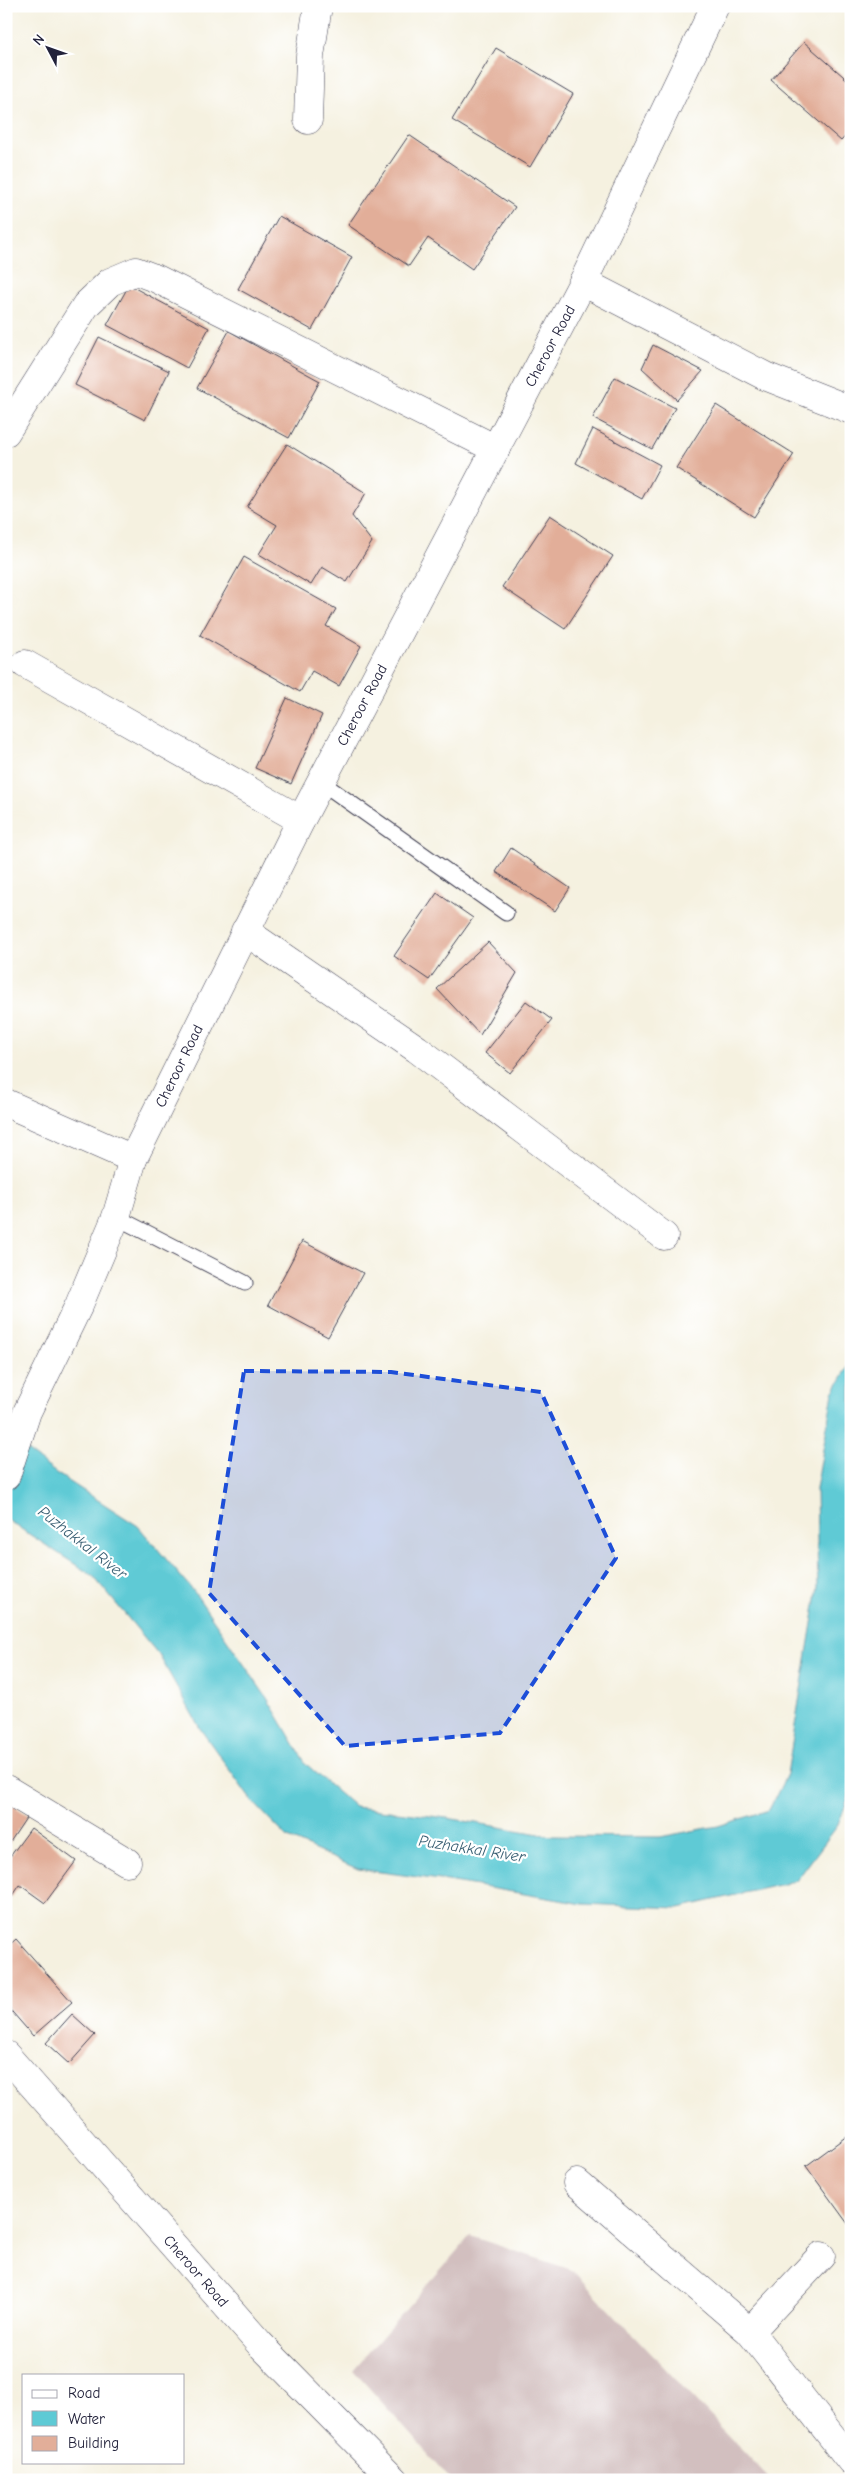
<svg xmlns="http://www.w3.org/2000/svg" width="857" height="2486" font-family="'Comic Neue',sans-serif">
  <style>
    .industrial { fill: #d2bfbf }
    .water { fill: #5ecad5; stroke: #407688 }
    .building { fill: #e2ae99 }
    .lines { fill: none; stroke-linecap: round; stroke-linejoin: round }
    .lane-casing { stroke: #424154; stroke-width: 17 }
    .street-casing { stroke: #424154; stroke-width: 29 }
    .secondary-casing { stroke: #424154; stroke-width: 29 }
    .lane { stroke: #fff; stroke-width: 15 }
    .street { stroke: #fff; stroke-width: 28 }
    .secondary { stroke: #fff; stroke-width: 28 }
    .marked { fill: #1d4ed8; fill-opacity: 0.2; stroke: #1d4ed8; stroke-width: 4; stroke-dasharray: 10 6; stroke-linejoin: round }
    .labels { text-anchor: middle; stroke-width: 4.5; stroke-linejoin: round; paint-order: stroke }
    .street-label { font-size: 15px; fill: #22223b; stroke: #fff }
    .water-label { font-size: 16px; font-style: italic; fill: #375d71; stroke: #fff }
  </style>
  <rect width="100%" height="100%" fill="#fff"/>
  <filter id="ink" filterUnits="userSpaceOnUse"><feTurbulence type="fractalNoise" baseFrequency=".02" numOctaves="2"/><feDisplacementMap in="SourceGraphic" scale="10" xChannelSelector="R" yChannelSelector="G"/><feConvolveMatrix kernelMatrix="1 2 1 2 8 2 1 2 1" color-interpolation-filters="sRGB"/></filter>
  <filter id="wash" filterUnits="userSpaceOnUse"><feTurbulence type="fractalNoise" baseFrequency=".0096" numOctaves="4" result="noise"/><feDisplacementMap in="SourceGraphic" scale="20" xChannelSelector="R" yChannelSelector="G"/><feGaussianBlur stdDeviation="1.12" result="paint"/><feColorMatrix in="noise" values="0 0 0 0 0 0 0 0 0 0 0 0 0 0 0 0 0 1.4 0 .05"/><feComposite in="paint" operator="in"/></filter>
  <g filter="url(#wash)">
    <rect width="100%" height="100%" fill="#f5f1e0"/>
    <path class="industrial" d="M470,2236L572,2270L771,2480H451L353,2370Z"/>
    <path class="water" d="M851,1362V1790L838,1825L796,1881L679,1908L583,1904L448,1881L358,1869L288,1838L251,1800L201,1730L159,1655L93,1576L6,1519V1435L56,1473L138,1526L195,1593L267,1698L306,1764L355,1807L447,1818L551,1836L660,1837L718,1826L769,1810L787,1774L818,1587L816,1489L833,1393Z"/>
    <g id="blocks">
      <g class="building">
        <path d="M804,42L851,83V130L841,141L771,80Z"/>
        <path d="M496,48L573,94L530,167L452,120Z"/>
        <path d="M409,135L515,207L472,269L428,238L409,266L348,225Z"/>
        <path d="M279,216L352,257L312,330L238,289Z"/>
        <path d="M129,285L209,328L187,368L107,325Z"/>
        <path d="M229,331L320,381L289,438L197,388Z"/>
        <path d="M99,337L169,371L145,420L75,385Z"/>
        <path d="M653,345L703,371L677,400L642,368Z"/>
        <path d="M615,377L675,408L652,449L593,418Z"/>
        <path d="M716,405L794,454L754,517L676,468Z"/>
        <path d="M593,429L660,465L642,499L576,463Z"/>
        <path d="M287,444L366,493L352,516L372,542L347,582L322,567L311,585L259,554L277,525L247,507Z"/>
        <path d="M550,515L613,556L565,629L502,587Z"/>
        <path d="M244,557L336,609L326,626L361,646L339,686L312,671L300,692L200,635Z"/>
        <path d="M287,698L322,715L291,784L255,768Z"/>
        <path d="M511,848L570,888L555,911L496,872Z"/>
        <path d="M437,893L473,918L429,980L394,956Z"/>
        <path d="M488,942L517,973L480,1035L437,989Z"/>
        <path d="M526,1001L552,1020L510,1073L485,1053Z"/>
        <path d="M302,1241L363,1273L328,1337L268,1305Z"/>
        <path d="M6,1801L28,1815L6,1848Z"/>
        <path d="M31,1828L76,1861L45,1903L20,1885L12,1897L6,1892V1862Z"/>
        <path d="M16,1939L72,2002L33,2036L6,2005V1966L12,1962L6,1959V1948Z"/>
        <path d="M72,2014L95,2035L69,2064L46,2043Z"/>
        <path d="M851,2133V2228L806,2166Z"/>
      </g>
    </g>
  </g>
  <g filter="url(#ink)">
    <use href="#blocks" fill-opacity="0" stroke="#424154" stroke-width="1"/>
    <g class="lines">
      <g class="lane-casing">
        <g id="lane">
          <path d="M321,782L506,913"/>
          <path d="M116,1217L245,1283"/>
        </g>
      </g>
      <g class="street-casing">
        <g id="street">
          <path d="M308,120L310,56L318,6"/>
          <path d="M583,282L765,376L851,410"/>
          <path d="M6,432L86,305L110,282L136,271L157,279L496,449"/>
          <path d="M25,664L301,820"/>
          <path d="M245,931L417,1049L664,1236"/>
          <path d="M6,1103L133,1159"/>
          <path d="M6,1789L127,1862"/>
          <path d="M577,2183L750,2332"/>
          <path d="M821,2256L750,2332L851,2461"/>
        </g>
      </g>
      <g class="secondary-casing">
        <g id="secondary">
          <path d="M6,1476L27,1412L79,1305L116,1217L133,1159L301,820L583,282L715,6"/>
          <path d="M6,2055L260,2344L394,2480"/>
        </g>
      </g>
      <use href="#lane" class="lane"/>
      <use href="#street" class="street"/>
      <use href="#secondary" class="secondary"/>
    </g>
  </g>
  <path class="marked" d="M244,1371L391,1372L541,1392L616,1558L500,1733L345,1746L209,1593Z"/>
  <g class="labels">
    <g class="street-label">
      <text transform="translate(550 346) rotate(-62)" y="5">Cheroor Road</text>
      <text transform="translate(362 705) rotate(-62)" y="5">Cheroor Road</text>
      <text transform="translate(179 1066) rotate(-64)" y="5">Cheroor Road</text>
      <text transform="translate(196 2271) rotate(49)" y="5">Cheroor Road</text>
    </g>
    <g class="water-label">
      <text transform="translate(83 1542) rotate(38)" y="6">Puzhakkal River</text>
      <text transform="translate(472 1848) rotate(9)" y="6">Puzhakkal River</text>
    </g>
  </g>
  <rect width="857" height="2486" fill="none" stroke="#fff" stroke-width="25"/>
  <rect x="22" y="2374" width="162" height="90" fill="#ffffff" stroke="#a7a7b1"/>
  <rect x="32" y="2390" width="25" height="8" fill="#ffffff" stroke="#a7a7b1"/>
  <text x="68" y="2398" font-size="15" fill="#22223b">Road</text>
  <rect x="32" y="2411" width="25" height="15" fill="#5ecad5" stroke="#a7a7b1"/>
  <text x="68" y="2424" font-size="15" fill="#22223b">Water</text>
  <rect x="32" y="2436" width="25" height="15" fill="#e2ae99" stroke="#a7a7b1"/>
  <text x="68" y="2448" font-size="15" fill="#22223b">Building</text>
  <g transform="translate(48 48) rotate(311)" stroke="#ffffff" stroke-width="4" paint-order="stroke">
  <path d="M0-4L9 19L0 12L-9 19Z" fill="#22223b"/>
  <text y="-8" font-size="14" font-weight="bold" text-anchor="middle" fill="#22223b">N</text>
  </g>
</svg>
